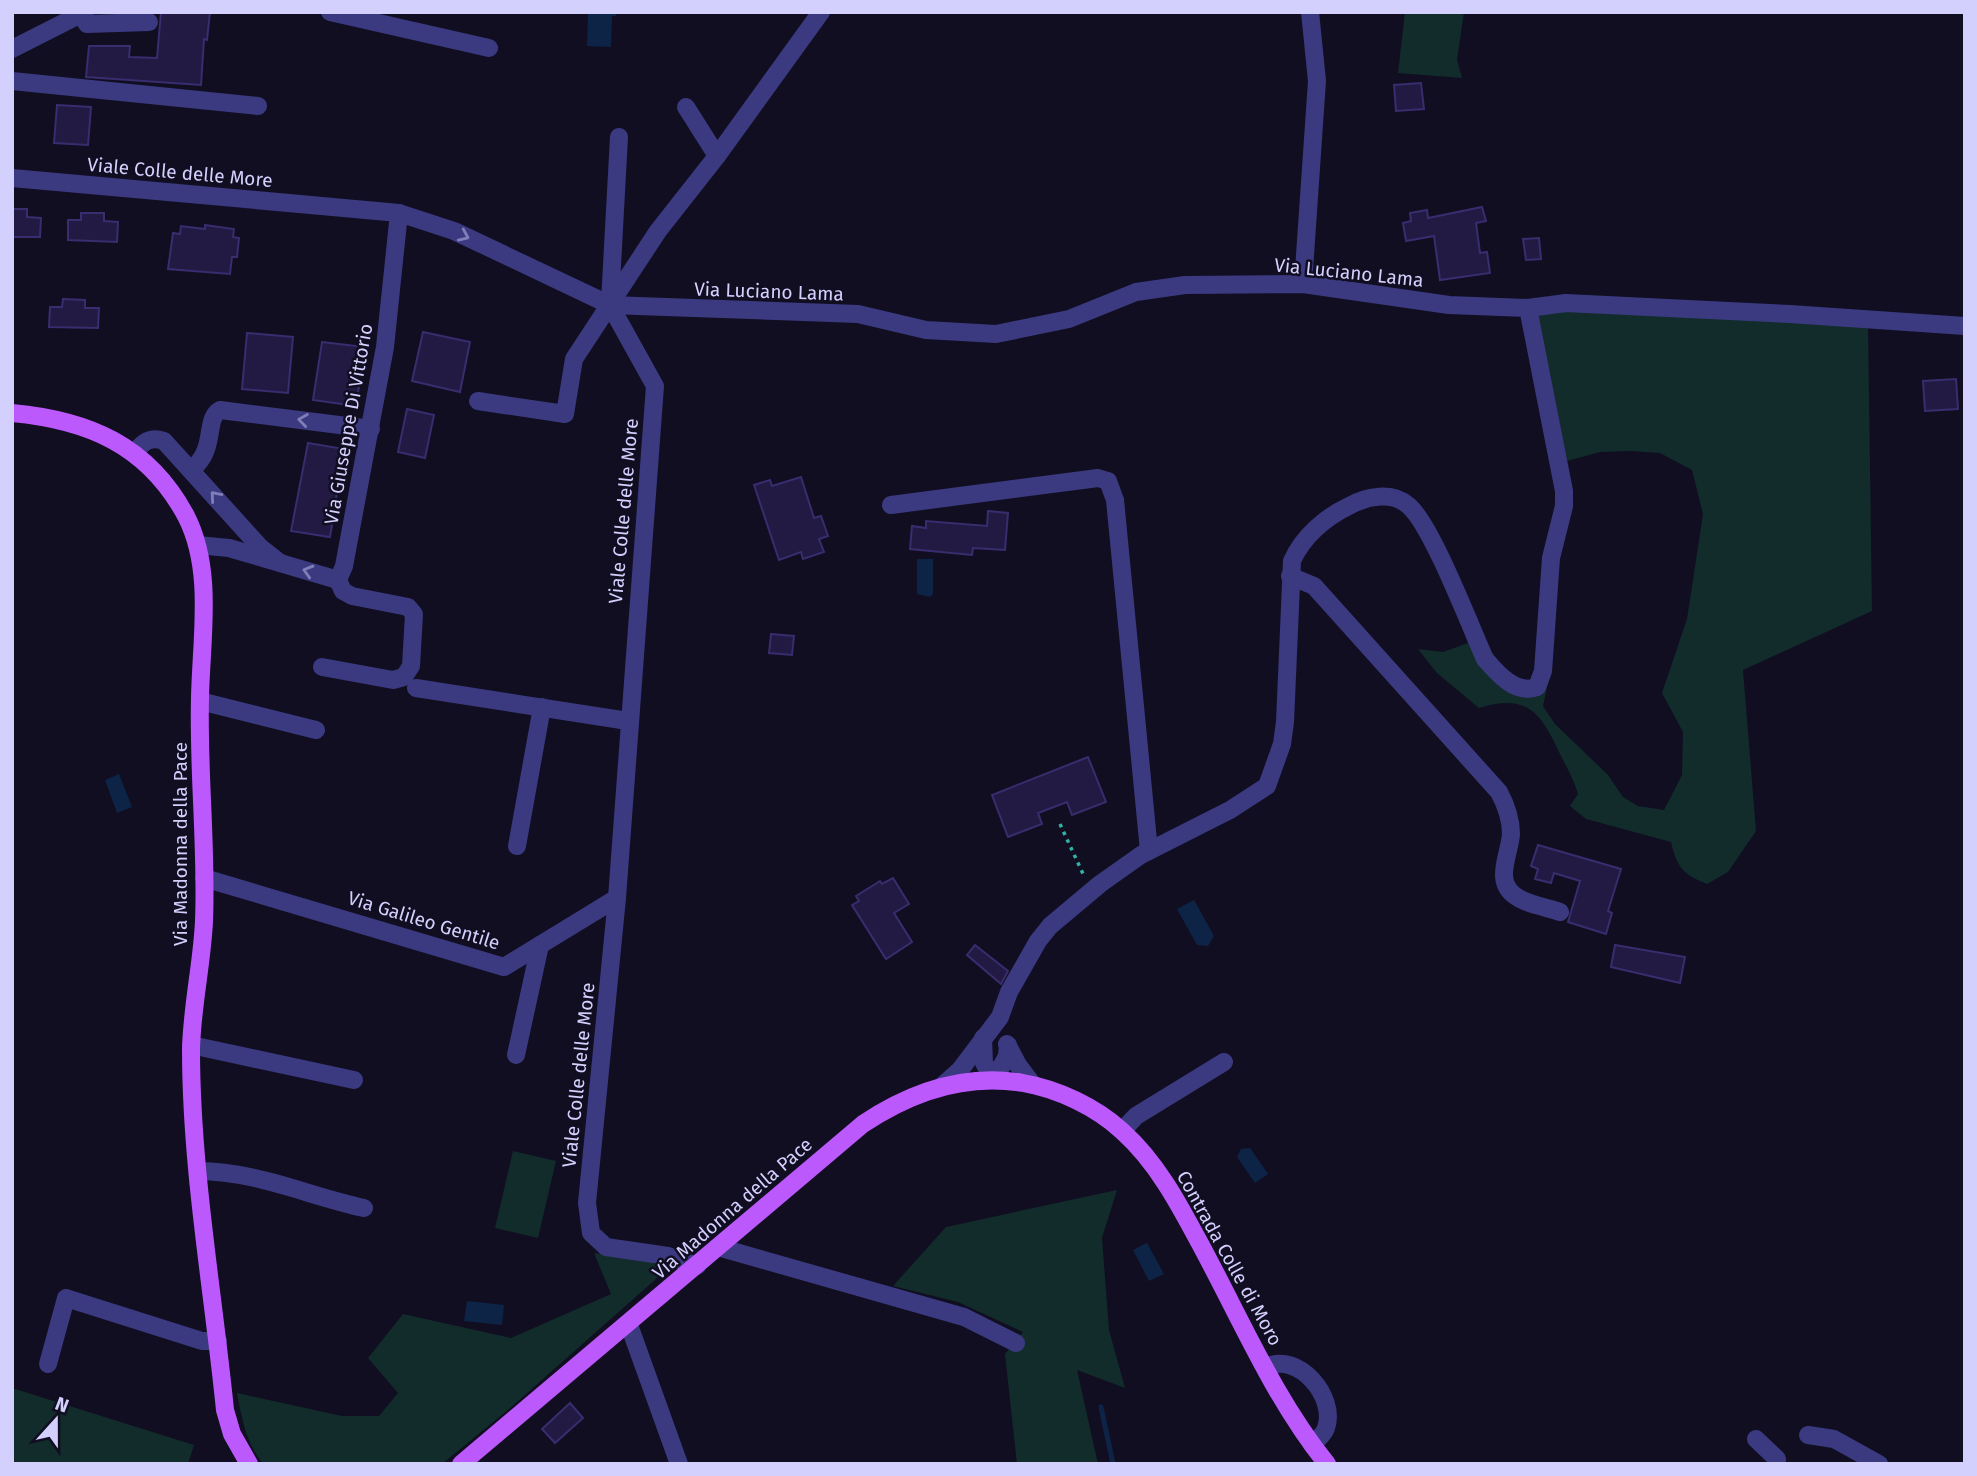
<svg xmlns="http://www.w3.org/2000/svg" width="1977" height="1476" font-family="'Fira Sans',sans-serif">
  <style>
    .green { fill: #112c2a }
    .water { fill: #0d2447 }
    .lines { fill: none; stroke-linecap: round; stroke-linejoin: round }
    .stream { stroke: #0d2447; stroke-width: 5 }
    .building { fill: #221a43; stroke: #382d6e; stroke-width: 2 }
    .path { stroke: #30b2a7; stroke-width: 3.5; stroke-dasharray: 3.5 5; stroke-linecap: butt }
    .minor { stroke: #3b3a80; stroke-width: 18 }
    .major { stroke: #bc59fc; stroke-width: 18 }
    .oneway { stroke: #807eb9 }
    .labels { text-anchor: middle; stroke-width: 5; stroke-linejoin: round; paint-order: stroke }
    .street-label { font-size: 19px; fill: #d4d0fe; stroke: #110e22 }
  </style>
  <rect width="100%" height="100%" fill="#110e22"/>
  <g class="green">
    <path d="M1405,12H1464L1457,60L1462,78L1398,73Z"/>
    <path d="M1564,310L1868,323L1872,611L1743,670L1756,831L1728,872L1707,884C1683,874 1677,868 1671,842L1586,819L1570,806L1578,794C1574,780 1568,770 1562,758C1542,716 1530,692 1479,708L1437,673L1418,649L1443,652L1482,638C1500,664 1514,689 1549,679L1543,706L1555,724L1608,775L1623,797L1638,806L1664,810L1682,775L1683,732L1662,693L1687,619L1703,514L1692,470L1660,453L1631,451L1600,452L1567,461L1537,312Z"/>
    <path d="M513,1151L556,1161L538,1238L495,1228Z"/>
    <path d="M1117,1190L1102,1238L1109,1330L1125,1388L1077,1370L1098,1464H1017L1005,1354L1023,1332L958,1302L893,1286L946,1227Z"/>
    <path d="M594,1253L661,1261L665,1271L509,1409L442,1464H263C246,1443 242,1419 237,1393L342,1416H379L398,1393L368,1358L403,1314L511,1338L611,1294Z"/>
    <path d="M12,1388L194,1445L188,1464H12Z"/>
  </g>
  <g class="water">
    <path d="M588,12H617L616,16H612L611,47L587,46Z"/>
    <path d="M917,559H933V594L930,597L917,594Z"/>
    <path d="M119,774L132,807L117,813L105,780Z"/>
    <path d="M1194,900L1214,936L1208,946L1197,945L1177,909Z"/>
    <path d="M1250,1148L1268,1174L1255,1183L1237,1157L1241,1149Z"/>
    <path d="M1147,1243L1164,1274L1149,1281L1133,1250Z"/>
    <path d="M467,1301L504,1305L502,1325L464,1321Z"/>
  </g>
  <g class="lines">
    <path class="stream" d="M1101,1407L1113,1464"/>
  </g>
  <g class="building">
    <path d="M161,12H210L207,40L204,39L201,85L86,77L89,46H130L129,57L157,58Z"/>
    <path d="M1421,83L1424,109L1396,111L1394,85Z"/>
    <path d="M57,105L91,107L88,145L54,143Z"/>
    <path d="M1482,207L1486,221L1476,223L1480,253L1487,252L1490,273L1440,280L1434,236L1406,241L1403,223L1411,221L1410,213L1427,210L1428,218Z"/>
    <path d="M12,209H27V217L41,218L40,237H12Z"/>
    <path d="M81,213H104V221L118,222L117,242L68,240V220H81Z"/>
    <path d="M205,225L234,229L233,237L239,238L237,257H232L230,274L168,269L173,233L180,234L181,226L205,229Z"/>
    <path d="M1539,238L1541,259L1526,260L1523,239Z"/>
    <path d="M63,299L85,300V308H99L98,328L49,327L50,307H62Z"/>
    <path d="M423,332L470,342L460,392L412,381Z"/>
    <path d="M247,333L293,337L288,393L242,389Z"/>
    <path d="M322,342L365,347L356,406L313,400Z"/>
    <path d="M1956,379L1958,409L1925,411L1923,381Z"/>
    <path d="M407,409L434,415L425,458L398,452Z"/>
    <path d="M308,443L344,449L330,537L291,531Z"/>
    <path d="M801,477L814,518L821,516L828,536L819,539L824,552L803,559L801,552L779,560L754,485L770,480L772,486Z"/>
    <path d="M988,511L1008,513L1005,550L973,548L972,555L910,549L912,526L926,528V521L987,526Z"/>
    <path d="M771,634L794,636L792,655L769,653Z"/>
    <path d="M1088,757L1106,802L1072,815L1067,802L1038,813L1042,824L1008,837L992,795Z"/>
    <path d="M1538,845L1621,869L1608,911L1612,913L1606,934L1568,922L1580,881L1554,873L1551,883L1535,879L1538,869L1531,866Z"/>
    <path d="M893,878L909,904L894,913L912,942L886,959L852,905L859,901L856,896L880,881L882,884Z"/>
    <path d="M975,945L1008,971L1001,984L967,955Z"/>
    <path d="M1615,945L1685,957L1680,983L1611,967Z"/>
    <path d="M570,1403L583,1418L555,1443L542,1429Z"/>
  </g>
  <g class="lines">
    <path class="path" d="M1060,824L1084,876"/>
    <g class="minor">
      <path d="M330,12L489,48"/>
      <path d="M81,15L87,24L149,22"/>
      <path d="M12,49L85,12"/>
      <path d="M12,81L258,106"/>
      <path d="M686,107L717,156"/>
      <path d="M12,178L399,213L454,231L610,305L655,386L617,898L587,1203L591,1233L606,1247L668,1256L697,1266"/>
      <path d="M1303,284L1317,81L1310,12"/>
      <path d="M610,302L619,137"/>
      <path d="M610,305L858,314L926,330L996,334L1069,319L1136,292L1185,285L1303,284L1449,305L1528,308L1566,303L1790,314L1965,326"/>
      <path d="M478,401L565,414L574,359L658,231L717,156L821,12"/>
      <path d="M134,453C143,442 150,436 164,441L260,547L279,562"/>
      <path d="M192,469C217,449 204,419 220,410L371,429"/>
      <path d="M891,505L1098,478L1108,481L1115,500L1149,851"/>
      <path d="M197,545L229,548L338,580"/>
      <path d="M1290,576L1314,586L1499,792C1506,805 1511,819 1511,834C1510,853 1494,880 1514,895C1525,904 1546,907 1560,912"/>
      <path d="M338,580L344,566L385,347L399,213"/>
      <path d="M322,667L393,680L404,677L411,666L414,614L408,607L352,596L343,591L338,580"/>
      <path d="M416,688L628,721"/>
      <path d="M200,701L316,730"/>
      <path d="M517,846L542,707"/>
      <path d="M204,878L504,967L617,898"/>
      <path d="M983,1038L984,1063L994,1080L1007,1056L1008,1045"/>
      <path d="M1007,1044L1018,1065L1033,1085"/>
      <path d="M191,1045L354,1080"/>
      <path d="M516,1055L540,945"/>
      <path d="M943,1085L960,1070L1000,1017L1009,992L1038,941L1050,926L1100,884L1141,855L1230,810L1267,786L1282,744L1285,722L1292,561C1303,536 1326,517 1349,506C1367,496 1393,491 1409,506C1432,526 1470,626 1485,659C1498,674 1516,695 1537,687L1543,671L1551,558L1564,506V491L1528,308"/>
      <path d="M1122,1131L1136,1116L1224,1062"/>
      <path d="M198,1171C255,1171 309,1196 364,1208"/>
      <path d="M718,1247L964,1317L1016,1343"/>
      <path d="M629,1325L679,1464"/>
      <path d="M48,1364L66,1298L202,1341H218"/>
      <path d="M1266,1367C1298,1351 1337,1397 1326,1428C1324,1435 1316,1440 1312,1445"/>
      <path d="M1808,1435L1834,1439L1879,1464"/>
      <path d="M1756,1439L1777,1459L1776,1464"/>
    </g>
    <g class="major">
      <path d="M12,413C88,420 148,445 186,516C214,570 201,639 200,698C198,772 207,847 204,921C202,964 192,1006 191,1049C191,1170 213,1290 225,1410L232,1434L249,1464"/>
      <path d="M461,1464L863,1124C911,1092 964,1073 1023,1083C1058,1089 1096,1107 1122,1131C1159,1164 1182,1210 1205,1253C1243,1324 1276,1401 1327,1464"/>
    </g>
  </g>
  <defs><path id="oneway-chevron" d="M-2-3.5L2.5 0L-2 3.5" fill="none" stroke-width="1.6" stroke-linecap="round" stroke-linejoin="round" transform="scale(1.75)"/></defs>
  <g class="oneway">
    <use href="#oneway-chevron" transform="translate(464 236) rotate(24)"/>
    <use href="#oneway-chevron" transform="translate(303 420) rotate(-172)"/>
    <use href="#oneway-chevron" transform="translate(215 496) rotate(-131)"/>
    <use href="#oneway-chevron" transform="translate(308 571) rotate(-164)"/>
  </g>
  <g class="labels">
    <g class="street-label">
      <text transform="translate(180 172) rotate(5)" y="7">Viale Colle delle More</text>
      <text transform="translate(1349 272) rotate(6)" y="7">Via Luciano Lama</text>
      <text transform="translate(769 291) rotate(2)" y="7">Via Luciano Lama</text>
      <text transform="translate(348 424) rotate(-80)" y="7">Via Giuseppe Di Vittorio</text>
      <text transform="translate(623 511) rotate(-85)" y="7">Viale Colle delle More</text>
      <text transform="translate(180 844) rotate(-90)" y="7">Via Madonna della Pace</text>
      <text transform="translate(424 920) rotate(17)" y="7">Via Galileo Gentile</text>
      <text transform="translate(578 1075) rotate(-84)" y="7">Viale Colle delle More</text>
      <text transform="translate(732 1208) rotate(-41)" y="7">Via Madonna della Pace</text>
      <text transform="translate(1230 1258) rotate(61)" y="7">Contrada Colle di Moro</text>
    </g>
  </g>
  <rect width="1977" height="1476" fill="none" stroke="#d4d0fe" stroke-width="28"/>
  <g transform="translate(56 1420) rotate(21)" stroke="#110e22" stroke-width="5" paint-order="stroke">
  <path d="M0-5L12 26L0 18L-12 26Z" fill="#d4d0fe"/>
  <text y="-10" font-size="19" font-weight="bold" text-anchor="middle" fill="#d4d0fe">N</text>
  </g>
</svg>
